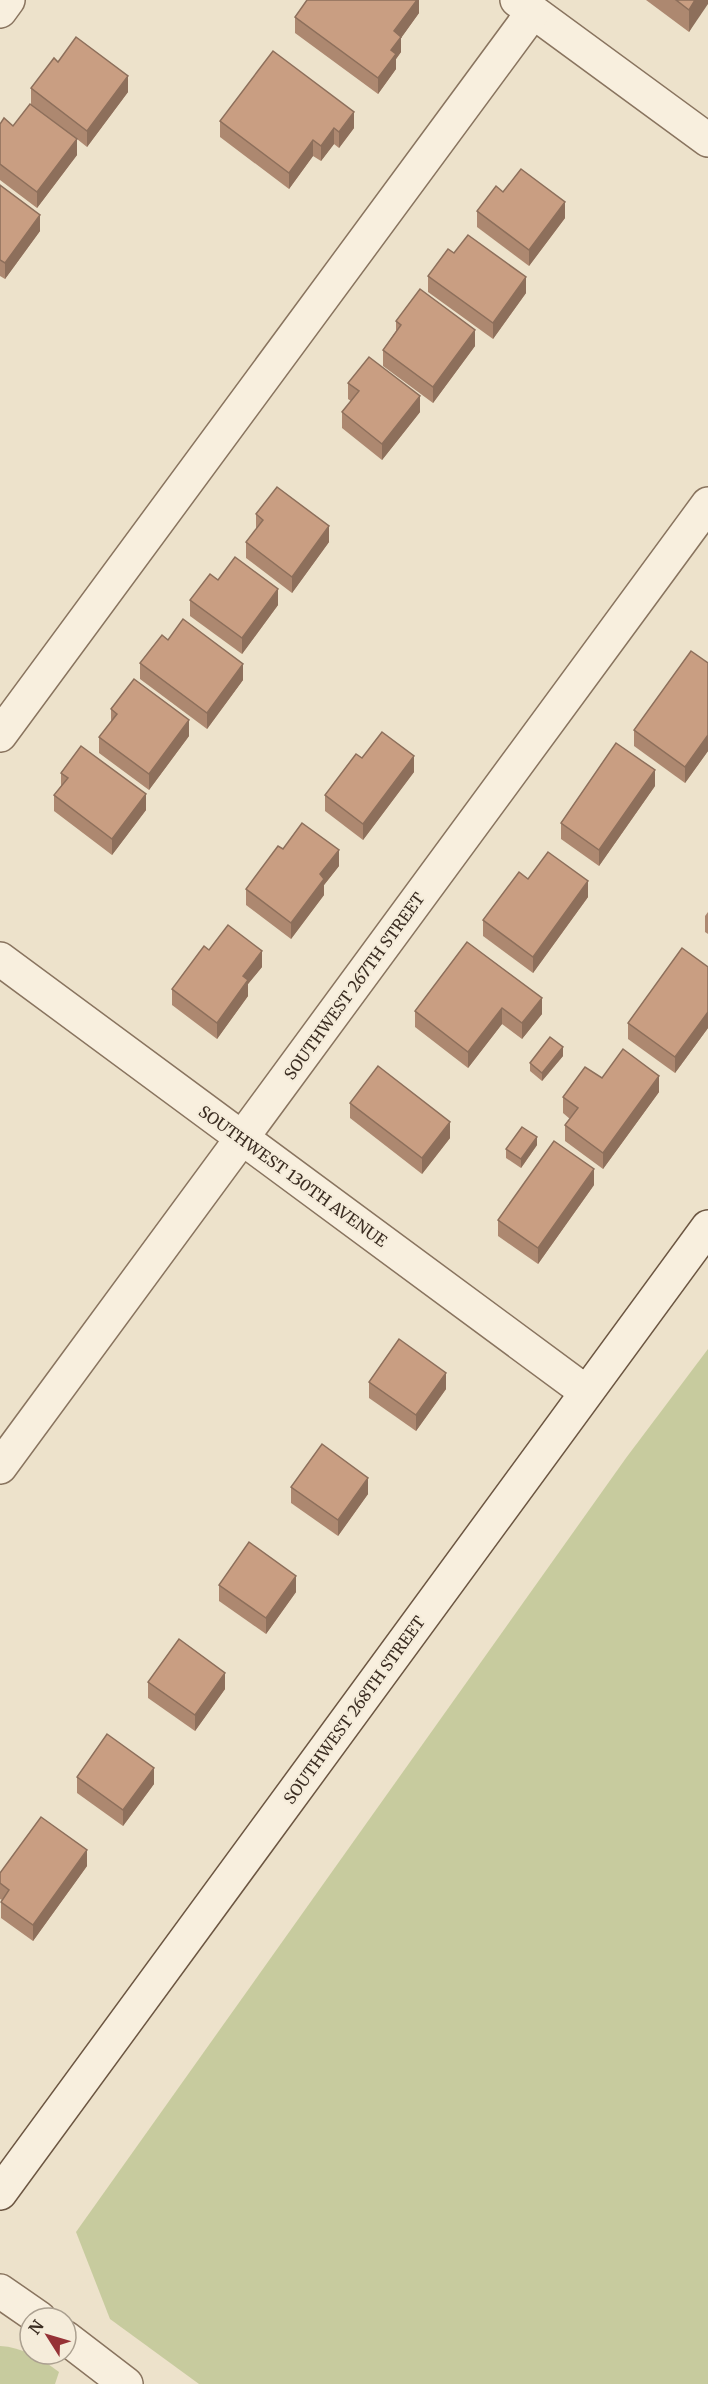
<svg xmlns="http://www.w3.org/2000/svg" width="708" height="2384" font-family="Merriweather,serif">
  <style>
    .green { fill: #c7cb9e }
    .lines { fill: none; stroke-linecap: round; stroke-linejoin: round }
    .minor-casing { stroke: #89745f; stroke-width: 36 }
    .tertiary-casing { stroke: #89745f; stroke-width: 36 }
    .secondary-casing { stroke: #6c5642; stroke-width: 36 }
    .minor { stroke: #f8efde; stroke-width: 33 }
    .tertiary { stroke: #f8efde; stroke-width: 33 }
    .secondary { stroke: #f8efde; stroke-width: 33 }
    .wall { fill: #ad8870 }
    .shaded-wall { fill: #8d6f5b }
    .building { fill: #c99e82; stroke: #8d6f5b; stroke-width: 1.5 }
    .labels { text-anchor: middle; stroke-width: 4.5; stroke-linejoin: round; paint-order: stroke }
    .street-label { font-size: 16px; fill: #3b2d22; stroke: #f5ecda }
  </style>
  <rect width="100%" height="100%" fill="#ede2cb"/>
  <g class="green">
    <path d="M708,1349V2384H199L110,2319L76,2232L626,1458Z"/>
    <path d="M0,2346C22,2347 42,2359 59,2372L55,2384H0Z"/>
  </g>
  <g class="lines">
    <g class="minor-casing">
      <g id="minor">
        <path d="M517,0L708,140"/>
        <path d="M0,11L8,0"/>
        <path d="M0,735L533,12"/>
        <path d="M0,959L586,1392"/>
        <path d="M0,1467L708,504"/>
      </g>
    </g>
    <g class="tertiary-casing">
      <g id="tertiary">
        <path d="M0,2291L39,2318"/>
        <path d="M66,2338L126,2384"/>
      </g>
    </g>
    <g class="secondary-casing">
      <path id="secondary" d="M0,2193L708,1227"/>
    </g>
    <use href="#minor" class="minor"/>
    <use href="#tertiary" class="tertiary"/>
    <use href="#secondary" class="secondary"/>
  </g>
  <g class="wall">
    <path d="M419,0V13L401,38V52L396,59V69L378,94L295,33V17Z"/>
    <path d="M646,0H708L689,32Z"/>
    <path d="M58,62L128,92L87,147L77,139V155L37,208L0,180V124L13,126L31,104V88Z"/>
    <path d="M220,121L354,128L339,148L334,144L321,161L313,156L289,189L220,137Z"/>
    <path d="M0,185L40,231L5,279L0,276Z"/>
    <path d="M503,192L565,218L529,266L477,227V211Z"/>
    <path d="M454,253L526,293L493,339L428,292V276Z"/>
    <path d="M396,321L475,346L433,403L383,366V350L396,331Z"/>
    <path d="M348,383L420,412L382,460L342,428V412L351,401L348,399Z"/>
    <path d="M256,514L329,542L292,593L246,558V542L256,530Z"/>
    <path d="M218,580L278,605L242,654L190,616V600Z"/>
    <path d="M168,640L243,680L207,729L140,679V663Z"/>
    <path d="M708,663V751L685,783L634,746V730Z"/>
    <path d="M111,709L189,736L149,790L99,753V737L111,722Z"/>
    <path d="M362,758L414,772L363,840L325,811V795Z"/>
    <path d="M61,773L146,810L112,855L54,811V795L61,786Z"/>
    <path d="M655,786L599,866L561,839V823Z"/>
    <path d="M283,849L339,866L324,885V895L291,939L246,905V889Z"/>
    <path d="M528,879L588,897L533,973L483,936V920Z"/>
    <path d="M708,912V934L705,932V916Z"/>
    <path d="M467,942L542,1014L522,1039L502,1024L468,1068L415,1027V1011Z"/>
    <path d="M209,950L262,967L248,984V996L217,1039L172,1005V989Z"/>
    <path d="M708,967V1028L675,1073L628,1039V1023Z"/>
    <path d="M563,1056L542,1081L530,1071V1063Z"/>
    <path d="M602,1078L659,1092L603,1169L565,1141V1125L570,1119L563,1113V1097Z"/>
    <path d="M350,1103L450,1138L422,1174L350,1118Z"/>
    <path d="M537,1145L521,1168L506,1158V1149Z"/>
    <path d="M594,1185L538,1264L498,1236V1220Z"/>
    <path d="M369,1382L446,1389L416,1431L369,1398Z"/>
    <path d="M291,1487L368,1494L338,1536L291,1503Z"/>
    <path d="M219,1585L296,1592L266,1634L219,1601Z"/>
    <path d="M148,1682L225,1689L195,1731L148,1698Z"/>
    <path d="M77,1777L154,1784L123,1826L77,1793Z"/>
    <path d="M87,1866L33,1941L1,1918V1902L2,1900L0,1899V1873Z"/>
  </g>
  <g class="shaded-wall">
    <path d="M417,0H419V13L401,38V52L396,59V69L378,94V78L391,50L394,31Z"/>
    <path d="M695,0H708V4L689,32V10Z"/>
    <path d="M128,76V92L87,147V131Z"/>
    <path d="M354,112V128L339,148V132Z"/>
    <path d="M334,128V144L321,161V146Z"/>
    <path d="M77,139V155L37,208V192Z"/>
    <path d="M313,140V156L289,189V173Z"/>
    <path d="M565,202V218L529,266V250Z"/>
    <path d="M40,215V231L5,279V263Z"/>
    <path d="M526,277V293L493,339V323Z"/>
    <path d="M475,330V346L433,403V387Z"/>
    <path d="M420,396V412L382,460V444Z"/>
    <path d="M329,526V542L292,593V577Z"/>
    <path d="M278,589V605L242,654V638Z"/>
    <path d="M243,664V680L207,729V713Z"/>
    <path d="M189,720V736L149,790V774Z"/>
    <path d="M708,735V751L685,783V767Z"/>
    <path d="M414,756V772L363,840V824Z"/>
    <path d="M655,770V786L599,866V850Z"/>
    <path d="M146,794V810L112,855V839Z"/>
    <path d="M339,850V866L324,885V895L291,939V923L320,874Z"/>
    <path d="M588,881V897L533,973V957Z"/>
    <path d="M262,951V967L248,984V996L217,1039V1023L243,976Z"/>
    <path d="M542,998V1014L522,1039V1023Z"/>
    <path d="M502,1008V1024L468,1068V1052Z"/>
    <path d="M708,1012V1028L675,1073V1057Z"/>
    <path d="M563,1047V1056L542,1081V1073Z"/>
    <path d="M659,1076V1092L603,1169V1153Z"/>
    <path d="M450,1122V1138L422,1174V1158Z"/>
    <path d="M537,1137V1145L521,1168V1159Z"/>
    <path d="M594,1169V1185L538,1264V1248Z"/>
    <path d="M446,1373V1389L416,1431V1415Z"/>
    <path d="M368,1478V1494L338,1536V1520Z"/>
    <path d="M296,1576V1592L266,1634V1618Z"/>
    <path d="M225,1673V1689L195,1731V1715Z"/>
    <path d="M154,1768V1784L123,1826V1810Z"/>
    <path d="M87,1850V1866L33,1941V1925Z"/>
  </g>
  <g class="building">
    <path d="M307,0H417L394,31L401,37L391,50L396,54L378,78L295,17Z"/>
    <path d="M676,0H695L689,10Z"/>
    <path d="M76,37L128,76L87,131L31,88L54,58L58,62Z"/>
    <path d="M273,51L354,112L339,132L334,128L321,146L313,140L289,173L220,121Z"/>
    <path d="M30,104L77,139L37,192L0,164V124L4,118L13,126Z"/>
    <path d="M521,169L565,202L529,250L477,211L496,186L503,192Z"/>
    <path d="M0,185L40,215L5,263L0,260Z"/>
    <path d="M468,235L526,277L493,323L428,276L448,249L454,253Z"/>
    <path d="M420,289L475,330L433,387L383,350L401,325L396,321Z"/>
    <path d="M369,357L420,396L382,444L342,412L359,391L348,383Z"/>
    <path d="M277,487L329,526L292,577L246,542L263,520L256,514Z"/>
    <path d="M235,557L278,589L242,638L190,600L210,574L218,580Z"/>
    <path d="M183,619L243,664L207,713L140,663L162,635L168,640Z"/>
    <path d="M691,651L708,663V735L685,767L634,730Z"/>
    <path d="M134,679L189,720L149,774L99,737L117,714L111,709Z"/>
    <path d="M382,732L414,756L363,824L325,795L356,754L362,758Z"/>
    <path d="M616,743L655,770L599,850L561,823Z"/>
    <path d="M81,746L146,794L112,839L54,795L68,778L61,773Z"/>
    <path d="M302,823L339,850L320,874L324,879L291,923L246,889L278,846L283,849Z"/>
    <path d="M548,852L588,881L533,957L483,920L519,872L528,879Z"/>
    <path d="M228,925L262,951L243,976L248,980L217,1023L172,989L204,946L209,950Z"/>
    <path d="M467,942L542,998L522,1023L502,1008L468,1052L415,1011Z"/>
    <path d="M682,948L708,967V1012L675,1057L628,1023Z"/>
    <path d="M550,1037L563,1047L542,1073L530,1063Z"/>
    <path d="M623,1049L659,1076L603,1153L565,1125L578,1108L563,1097L585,1067L602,1078Z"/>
    <path d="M378,1066L450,1122L422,1158L350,1103Z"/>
    <path d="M522,1127L537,1137L521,1159L506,1149Z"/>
    <path d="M554,1141L594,1169L538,1248L498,1220Z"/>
    <path d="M399,1339L446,1373L416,1415L369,1382Z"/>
    <path d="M322,1444L368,1478L338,1520L291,1487Z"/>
    <path d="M249,1542L296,1576L266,1618L219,1585Z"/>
    <path d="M179,1639L225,1673L195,1715L148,1682Z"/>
    <path d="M107,1734L154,1768L123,1810L77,1777Z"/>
    <path d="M41,1817L87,1850L33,1925L1,1902L9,1890L0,1883V1873Z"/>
  </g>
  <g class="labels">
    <g class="street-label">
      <text transform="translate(354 986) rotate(-54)" y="6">SOUTHWEST 267TH STREET</text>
      <text transform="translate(293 1176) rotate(36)" y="6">SOUTHWEST 130TH AVENUE</text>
      <text transform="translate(354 1710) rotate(-54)" y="6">SOUTHWEST 268TH STREET</text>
    </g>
  </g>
  <g transform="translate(48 2336) rotate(307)"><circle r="28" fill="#f5ecda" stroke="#aba090" stroke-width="1.5"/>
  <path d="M0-4.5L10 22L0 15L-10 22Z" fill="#963236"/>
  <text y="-9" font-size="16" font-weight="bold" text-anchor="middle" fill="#3b2d22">N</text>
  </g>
</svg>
